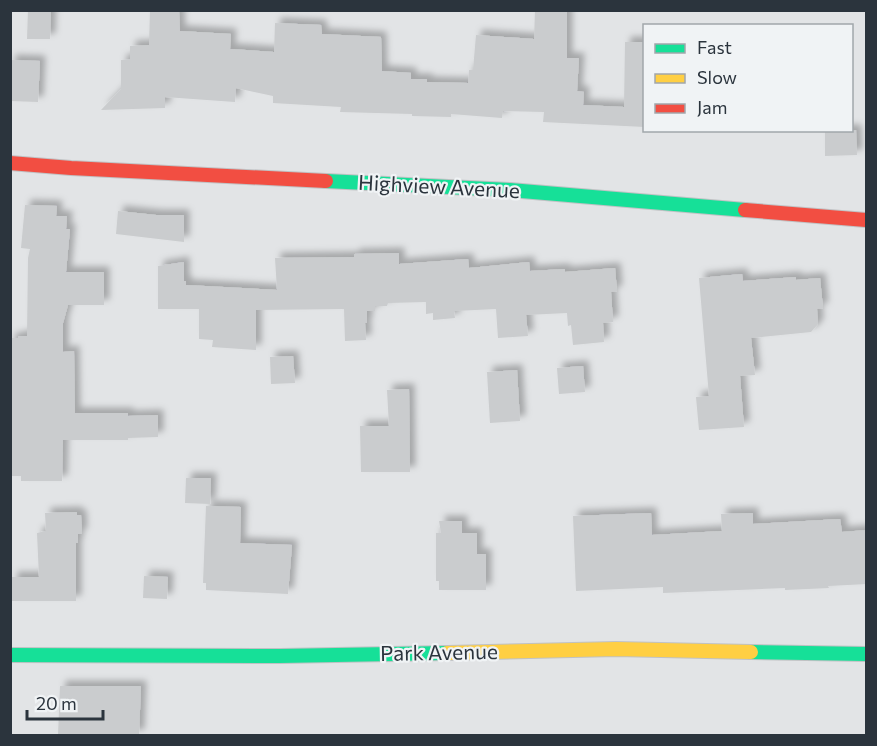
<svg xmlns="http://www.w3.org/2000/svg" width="877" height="746" font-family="Commissioner,sans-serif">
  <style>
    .building { fill: #caccce; filter: url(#shadow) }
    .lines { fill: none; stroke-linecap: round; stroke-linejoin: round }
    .fast-casing { stroke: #c0c2c4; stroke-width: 16 }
    .slow-casing { stroke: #c0c2c4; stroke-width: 16 }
    .jam-casing { stroke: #c0c2c4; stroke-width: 16 }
    .fast { stroke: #16e098; stroke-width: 14 }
    .slow { stroke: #ffcf43; stroke-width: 14 }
    .jam { stroke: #f24e42; stroke-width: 14 }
    .labels { text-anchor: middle; stroke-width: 4.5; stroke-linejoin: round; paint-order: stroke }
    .street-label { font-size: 21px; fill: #2b343d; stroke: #f0f3f5 }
  </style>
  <defs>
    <filter id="shadow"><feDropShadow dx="5.5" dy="-5.5" stdDeviation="3" flood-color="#0004"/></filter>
  </defs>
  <rect width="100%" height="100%" fill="#e2e4e6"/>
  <g class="building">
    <path d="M28,10H51L50,39H27Z"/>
    <path d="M150,10H179L180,31L231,34L230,49L274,52L275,23L321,25L322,34L381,37L382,71L411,73V79H427V82L468,83L469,70H473L476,35L534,39L535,10H567V58H579L577,91L584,92L583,105L624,107L625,42H645V127L543,122L544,112L503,111L502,118L451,114V117L412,116V114L340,112L341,107L273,103V96L236,88L235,102L165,97V108L101,110L121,89V60L130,59V46L149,45Z"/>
    <path d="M10,60L40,61L38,102L10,101Z"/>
    <path d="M825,130H856L857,155L825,156Z"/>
    <path d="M25,205L57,206L56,216H67L66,229H70L66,272H104V305H68L63,323V352L74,351L75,413H128V416L158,415V437L128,438V440H63L62,481H21V476H10V338H18L19,336H27L28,258L30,249L21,248Z"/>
    <path d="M118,211L156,215H184V242L116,234Z"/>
    <path d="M399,253V264L468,259L469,268L529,262L530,271L565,269V272L615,268L617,291L611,292L613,322L603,323L604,342L573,345L571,325L568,326L567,313L526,315L528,336L498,338L496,309L454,311L455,318L433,320V313L426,314V302L388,303L387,306H375V311H367V323H365L366,340L345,341L344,309L256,310V350L212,347L213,340L199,339V309H158V266L184,262V281H186V285L277,290L275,258L354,257V254Z"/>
    <path d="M742,274L743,281L796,277V280L820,278L823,308L817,309L818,324L811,332L751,338L755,375L740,376L744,427L699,430L696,397L709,396L699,278Z"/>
    <path d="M293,356L295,383L271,384L270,357Z"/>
    <path d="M583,366L585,392L559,394L557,368Z"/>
    <path d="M517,370L520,421L490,423L487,372Z"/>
    <path d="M409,389L410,472H361L360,426H389L387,390Z"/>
    <path d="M186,478H211L210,504L185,503Z"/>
    <path d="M206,506L241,507L240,543L292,545L288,594L206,590V583H203Z"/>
    <path d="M77,512V515H81L82,534H78V543H76V601H12V577H39L37,533L46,531L45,513Z"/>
    <path d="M651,513L652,535L722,531L721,514L753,513V524L840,519L842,532L867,530V584L828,586L829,588L785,590V588L663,593V587L576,591L573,516Z"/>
    <path d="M439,521H462V533H477V554H486V590H439V581H436V533H441Z"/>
    <path d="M144,576L168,577L167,599L143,598Z"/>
    <path d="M60,686H141L139,735H58Z"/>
  </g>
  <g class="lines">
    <g class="fast-casing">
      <g id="fast">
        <path d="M326,181L510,190L745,210"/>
        <path d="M751,652L866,654"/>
        <path d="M10,655L280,656L447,653"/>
      </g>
    </g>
    <g class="slow-casing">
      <path id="slow" d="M447,653L616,649L751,652"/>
    </g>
    <g class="jam-casing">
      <g id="jam">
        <path d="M10,163L71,168L326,181"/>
        <path d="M745,210L866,220"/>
      </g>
    </g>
    <use href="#fast" class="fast"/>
    <use href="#slow" class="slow"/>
    <use href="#jam" class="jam"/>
  </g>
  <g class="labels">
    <g class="street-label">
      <text transform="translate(439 187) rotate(3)" y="7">Highview Avenue</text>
      <text transform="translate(439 653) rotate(-1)" y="7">Park Avenue</text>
    </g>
  </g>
  <rect width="877" height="746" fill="none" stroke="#2b343d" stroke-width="24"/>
  <rect x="643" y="24" width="210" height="108" fill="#f0f3f5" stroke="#a1a7ab" stroke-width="1.5"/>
  <rect x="655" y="44" width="30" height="9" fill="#16e098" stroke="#a1a7ab" stroke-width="1.5"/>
  <text x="697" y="54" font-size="18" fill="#2b343d">Fast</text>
  <rect x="655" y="74" width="30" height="9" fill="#ffcf43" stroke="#a1a7ab" stroke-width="1.5"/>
  <text x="697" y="84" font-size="18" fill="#2b343d">Slow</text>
  <rect x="655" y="104" width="30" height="9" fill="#f24e42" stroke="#a1a7ab" stroke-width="1.5"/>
  <text x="697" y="114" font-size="18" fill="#2b343d">Jam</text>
  <path d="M27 710v9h76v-9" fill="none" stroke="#2b343d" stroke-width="3"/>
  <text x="36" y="710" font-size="18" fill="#2b343d" stroke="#f0f3f5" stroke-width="4.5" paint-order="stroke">20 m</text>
</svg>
